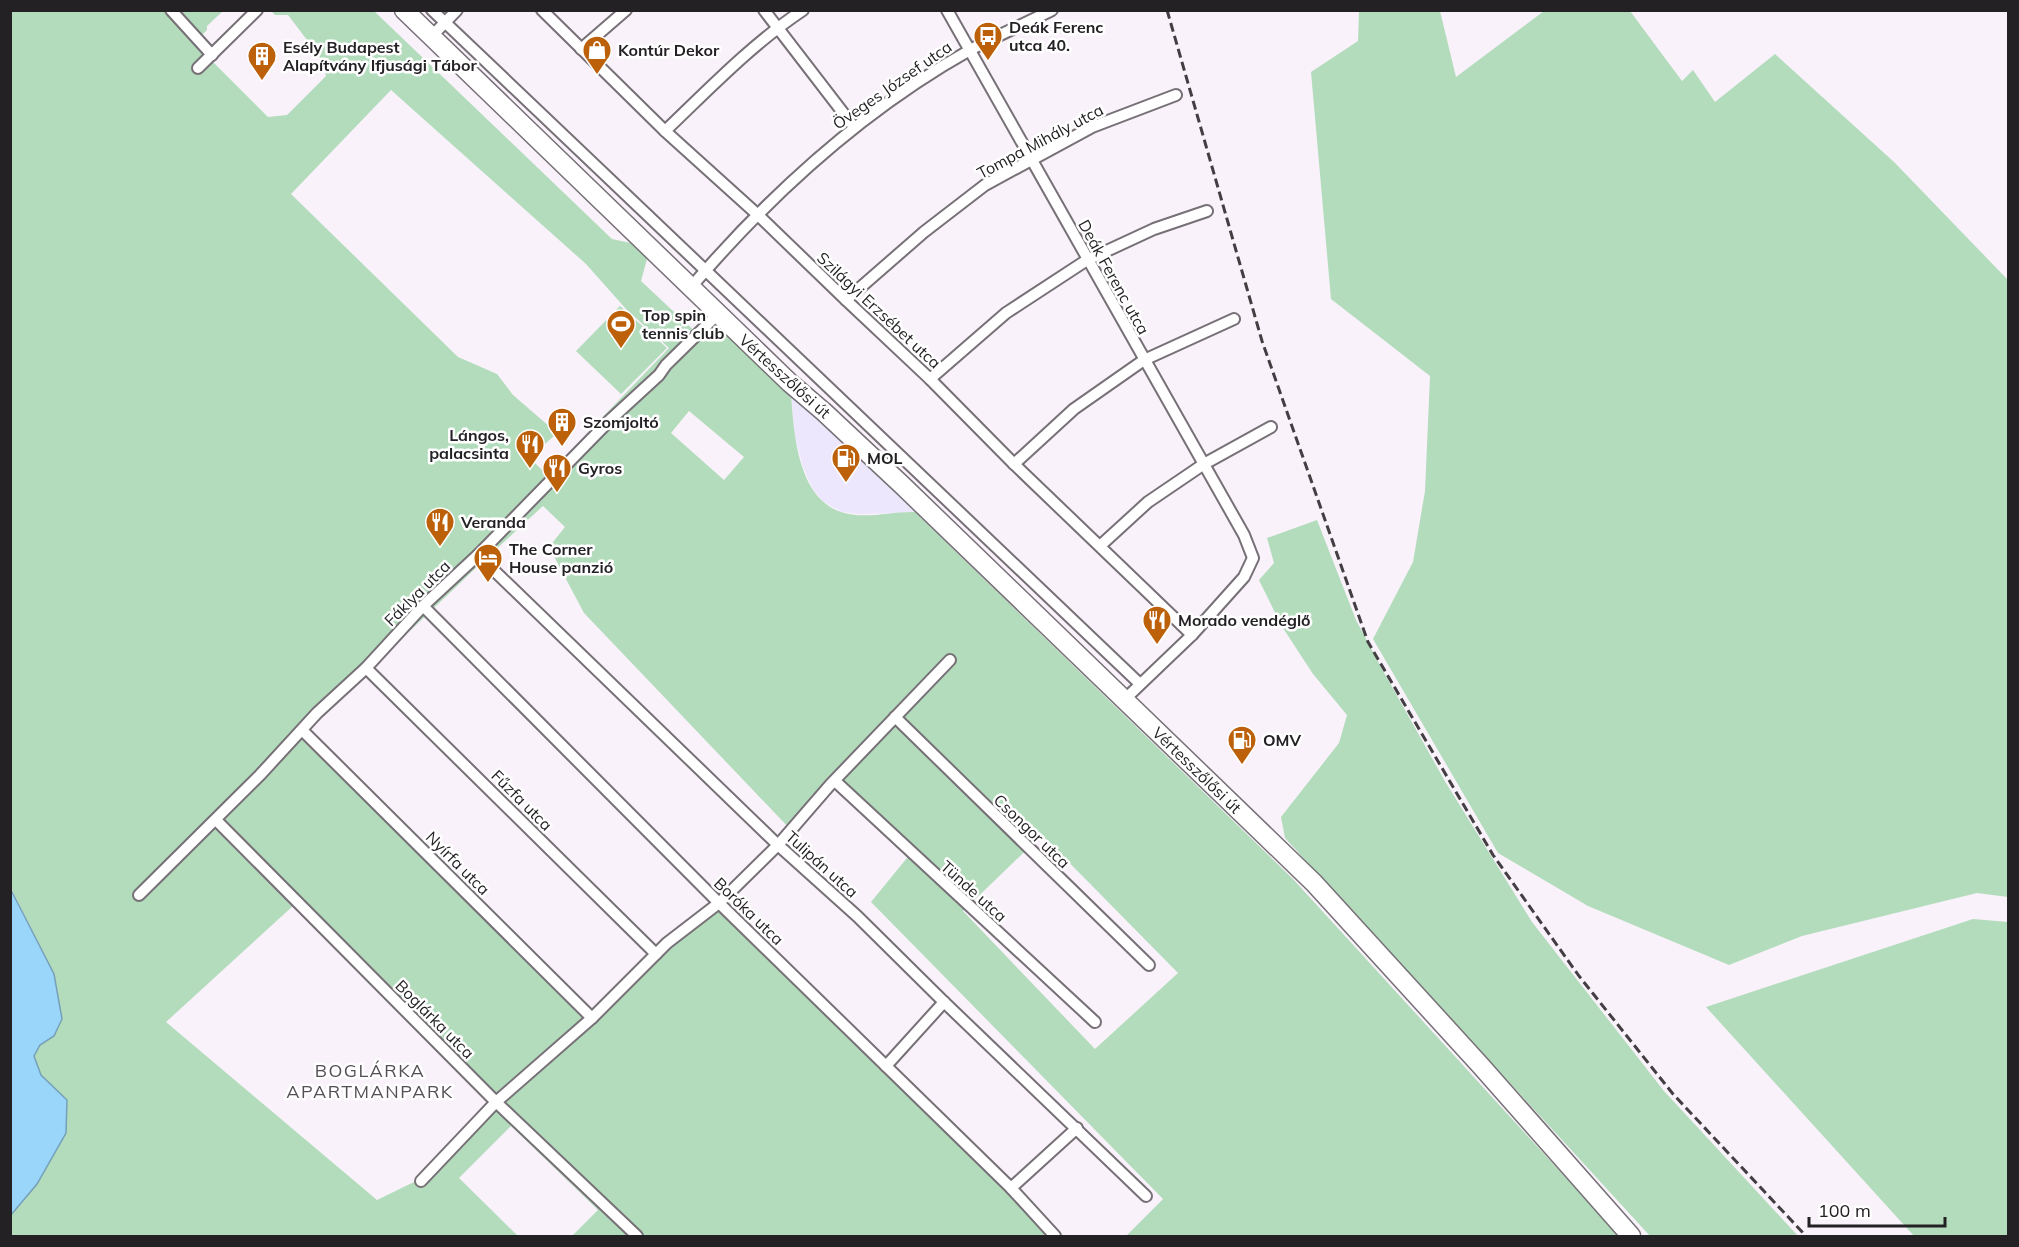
<svg xmlns="http://www.w3.org/2000/svg" width="2019" height="1247" font-family="Mulish,sans-serif">
  <style>
    .commercial { fill: #ede7fd }
    .green { fill: #b3dcbc; fill-rule: evenodd }
    .water { fill: #99d6f9; stroke: #76a0b9; stroke-width: 1.5 }
    .lines { fill: none; stroke-linecap: round; stroke-linejoin: round }
    .street-casing { stroke: #777077; stroke-width: 14 }
    .primary-casing { stroke: #777077; stroke-width: 21 }
    .street { stroke: #fff; stroke-width: 10 }
    .primary { stroke: #fff; stroke-width: 18 }
    .rail { stroke: #423e42; stroke-width: 3; stroke-dasharray: 9 4.5; stroke-linecap: butt }
    .labels { text-anchor: middle; stroke-width: 5; stroke-linejoin: round; paint-order: stroke }
    .poi-label { font-size: 16px; font-weight: bold; fill: #242124; stroke: #fff; text-anchor: start }
    .street-label { font-size: 16px; fill: #242124; stroke: #fff }
    .neighbourhood-label { font-size: 18px; letter-spacing: 1.5px; fill: #544e55; stroke: #fff }
  </style>
  <rect width="100%" height="100%" fill="#f9f2fa"/>
  <path class="commercial" d="M791,394L915,512L862,514L842,512L824,502L814,491L803,467L795,436Z"/>
  <g class="green">
    <path d="M11,11H223L207,26V30L194,43L268,117L287,115L326,76L323,61L288,15H275L271,11H374L612,239L635,244L647,259L641,281L704,340L720,330L791,394C794,432 797,497 841,512C864,520 892,511 915,512L1293,879L1619,1236H1126L1163,1199L871,902L911,853L841,781L792,831L584,613L549,547L565,527L543,506L480,564L302,734L592,1018L656,954L719,903L771,960L1064,1236H572L598,1210L511,1126L459,1178L518,1236H11V1215L37,1184L66,1133L67,1100L41,1075L34,1056L40,1045L54,1036V974L11,888ZM391,90L586,264L626,309L669,348L547,475L530,458L557,433L513,395L497,374L458,357L291,194ZM689,411L744,457L724,480L671,433ZM1042,835L1178,973L1095,1049L963,911ZM294,905L491,1101L418,1180L377,1200L166,1022Z"/>
    <path d="M1359,11H1440L1456,77L1544,11H1630L1682,81L1693,70L1715,102L1775,54L1894,162L2008,280V897L1977,893L1802,936L1729,965L1588,906L1498,853L1373,639L1413,562L1425,491L1430,376L1331,299L1311,72L1358,41Z"/>
    <path d="M620,306L667,348L621,394L576,351Z"/>
    <path d="M1317,520L1356,620L1382,669L1446,783L1532,922L1664,1091L1798,1236H1650L1285,838L1281,817L1339,743L1347,715L1313,674L1281,625L1259,580L1274,563L1267,538Z"/>
    <path d="M1973,919L2008,922V1236H1914L1706,1007Z"/>
  </g>
  <path class="water" d="M10,888L54,974L62,1019L54,1036L40,1045L34,1056L41,1075L67,1100L66,1133L37,1184L11,1215Z"/>
  <g class="lines">
    <g class="street-casing">
      <g id="street">
        <path d="M171,10L212,55"/>
        <path d="M432,10L1140,684"/>
        <path d="M542,10L665,131L758,215L846,300L930,379L1014,464L1192,635"/>
        <path d="M764,10L854,127"/>
        <path d="M947,10L1244,535L1253,558L1244,577L1192,635L1124,700"/>
        <path d="M431,37L457,10"/>
        <path d="M581,49L626,10"/>
        <path d="M198,68L257,10"/>
        <path d="M665,131C709,89 752,44 803,10"/>
        <path d="M692,286C771,194 863,110 970,50C996,36 1025,24 1052,10"/>
        <path d="M846,300L924,232L985,185L1092,127L1176,95"/>
        <path d="M930,379L1006,313L1087,260L1154,229L1207,211"/>
        <path d="M1014,464L1074,409L1144,360L1234,319"/>
        <path d="M1101,545L1148,502L1204,464L1271,427"/>
        <path d="M478,555L778,845L857,916L944,1002L1146,1196"/>
        <path d="M423,606L719,903L1011,1188L1055,1236"/>
        <path d="M366,668L656,954"/>
        <path d="M895,717L1149,965"/>
        <path d="M302,730L592,1018"/>
        <path d="M835,781L1095,1022"/>
        <path d="M216,820L496,1102L637,1236"/>
        <path d="M139,895L260,775L317,713L366,668L423,606L478,555L610,420L659,375L666,365L718,314"/>
        <path d="M886,1066L944,1002"/>
        <path d="M421,1181L496,1102L592,1018L667,943L719,903L778,845L830,785L950,660"/>
        <path d="M1011,1188L1077,1128"/>
      </g>
    </g>
    <g class="primary-casing">
      <path id="primary" d="M404,10L790,383L824,412L902,485L1314,883L1481,1066L1631,1236"/>
    </g>
    <use href="#street" class="street"/>
    <use href="#primary" class="primary"/>
    <path class="rail" d="M1167,10L1262,341L1368,642L1493,855L1579,976L1673,1094L1806,1236"/>
  </g>
  <defs>
    <g id="bus-pin" transform="scale(1.5)"><path d="M0 17L-7.5 6A9.5 9.5 0 1 1 7.5 6Z" fill="#bc6109" stroke="#fff"/><path d="M-5-6H5V4H4V6H2V4H-2V6H-4V4H-5ZM-3.5-4V0h7V-4ZM-3.5 1.2v1.5H-2V1.2ZM2 1.2v1.5H3.5V1.2Z" fill="#fff"/></g>
    <g id="shop-pin" transform="scale(1.5)"><path d="M0 17L-7.5 6A9.5 9.5 0 1 1 7.5 6Z" fill="#bc6109" stroke="#fff"/><path d="M-5-2.5h2.3a2.7 3.5 0 0 1 5.4 0H5L5.5 6h-11ZM-1.5-2.5h3a1.5 2.3 0 0 0-3 0Z" fill="#fff"/></g>
    <g id="building-pin" transform="scale(1.5)"><path d="M0 17L-7.5 6A9.5 9.5 0 1 1 7.5 6Z" fill="#bc6109" stroke="#fff"/><path d="M-4-6H4V6H1V3H-1V6H-4ZM-2.5-4.3h1.7v1.8h-1.7ZM.8-4.3h1.7v1.8H.8ZM-2.5-1h1.7V.8h-1.7ZM.8-1h1.7V.8H.8Z" fill="#fff"/></g>
    <g id="stadium-pin" transform="scale(1.5)"><path d="M0 17L-7.5 6A9.5 9.5 0 1 1 7.5 6Z" fill="#bc6109" stroke="#fff"/><path d="M0-5a6.5 5 0 1 0 0 10a6.5 5 0 1 0 0-10ZM-3.5-1.8h7v3.6h-7Z" fill="#fff"/></g>
    <g id="restaurant-pin" transform="scale(1.5)"><path d="M0 17L-7.5 6A9.5 9.5 0 1 1 7.5 6Z" fill="#bc6109" stroke="#fff"/><path d="M-5-6h1v4h1v-4h1v4h1v-4h1v5L-1.5 .5V6h-2V.5L-5-1ZM5-6V6H3V1.5H1.5Q1.5-4 5-6Z" fill="#fff"/></g>
    <g id="fuel-pin" transform="scale(1.5)"><path d="M0 17L-7.5 6A9.5 9.5 0 1 1 7.5 6Z" fill="#bc6109" stroke="#fff"/><path d="M-5.5-6h7V0h2V4h1.3V-2.5L3-4.5l.8-.8L6-3V5H2.5V1h-1V6h-7ZM-4.2-4.7v3.2H.2V-4.7Z" fill="#fff"/></g>
    <g id="hotel-pin" transform="scale(1.5)"><path d="M0 17L-7.5 6A9.5 9.5 0 1 1 7.5 6Z" fill="#bc6109" stroke="#fff"/><path d="M-6-4.5h1.5V1H6V5H4.5V3h-9V5H-6ZM-4 0a1.8 1.8 0 1 1 3.6 0ZM.5 0V-2.5h3Q6-2.5 6 0Z" fill="#fff"/></g>
  </defs>
  <g fill-rule="evenodd">
    <use href="#bus-pin" x="988" y="36"/>
    <use href="#shop-pin" x="597" y="50"/>
    <use href="#building-pin" x="262" y="56"/>
    <use href="#stadium-pin" x="621" y="324"/>
    <use href="#building-pin" x="562" y="422"/>
    <use href="#restaurant-pin" x="530" y="444"/>
    <use href="#fuel-pin" x="846" y="458"/>
    <use href="#restaurant-pin" x="557" y="468"/>
    <use href="#restaurant-pin" x="440" y="522"/>
    <use href="#hotel-pin" x="488" y="558"/>
    <use href="#restaurant-pin" x="1157" y="620"/>
    <use href="#fuel-pin" x="1242" y="740"/>
  </g>
  <g class="labels">
    <g class="poi-label">
      <text x="1009" y="33">Deák Ferenc<tspan x="1009" dy="18">utca 40.</tspan></text>
      <text x="283" y="53">Esély Budapest<tspan x="283" dy="18">Alapítvány Ifjusági Tábor</tspan></text>
      <text x="618" y="56">Kontúr Dekor</text>
      <text x="642" y="321">Top spin<tspan x="642" dy="18">tennis club</tspan></text>
      <text x="583" y="428">Szomjoltó</text>
      <text x="509" y="441" text-anchor="end">Lángos,<tspan x="509" dy="18">palacsinta</tspan></text>
      <text x="867" y="464">MOL</text>
      <text x="578" y="474">Gyros</text>
      <text x="461" y="528">Veranda</text>
      <text x="509" y="555">The Corner<tspan x="509" dy="18">House panzió</tspan></text>
      <text x="1178" y="626">Morado vendéglő</text>
      <text x="1263" y="746">OMV</text>
    </g>
    <g class="street-label">
      <text transform="translate(892 85) rotate(-35)" y="6">Öveges József utca</text>
      <text transform="translate(1040 141) rotate(-28)" y="6">Tompa Mihály utca</text>
      <text transform="translate(1114 277) rotate(61)" y="6">Deák Ferenc utca</text>
      <text transform="translate(879 310) rotate(43)" y="6">Szilágyi Erzsébet utca</text>
      <text transform="translate(785 376) rotate(42)" y="6">Vértesszőlősi út</text>
      <text transform="translate(417 593) rotate(-45)" y="6">Fáklya utca</text>
      <text transform="translate(1197 770) rotate(44)" y="6">Vértesszőlősi út</text>
      <text transform="translate(522 800) rotate(45)" y="6">Fűzfa utca</text>
      <text transform="translate(1032 831) rotate(44)" y="6">Csongor utca</text>
      <text transform="translate(458 863) rotate(45)" y="6">Nyírfa utca</text>
      <text transform="translate(822 864) rotate(42)" y="6">Tulipán utca</text>
      <text transform="translate(974 891) rotate(42)" y="6">Tünde utca</text>
      <text transform="translate(749 911) rotate(44)" y="6">Boróka utca</text>
      <text transform="translate(435 1019) rotate(45)" y="6">Boglárka utca</text>
    </g>
    <g class="neighbourhood-label">
      <text x="370" y="1077">BOGLÁRKA<tspan x="370" dy="21">APARTMANPARK</tspan></text>
    </g>
  </g>
  <rect width="2019" height="1247" fill="none" stroke="#242124" stroke-width="24"/>
  <path d="M1809 1217v9h136v-9" fill="none" stroke="#242124" stroke-width="3"/>
  <text x="1818" y="1217" font-size="18" fill="#242124" stroke="#ffffff" stroke-width="4.5" paint-order="stroke">100 m</text>
</svg>
